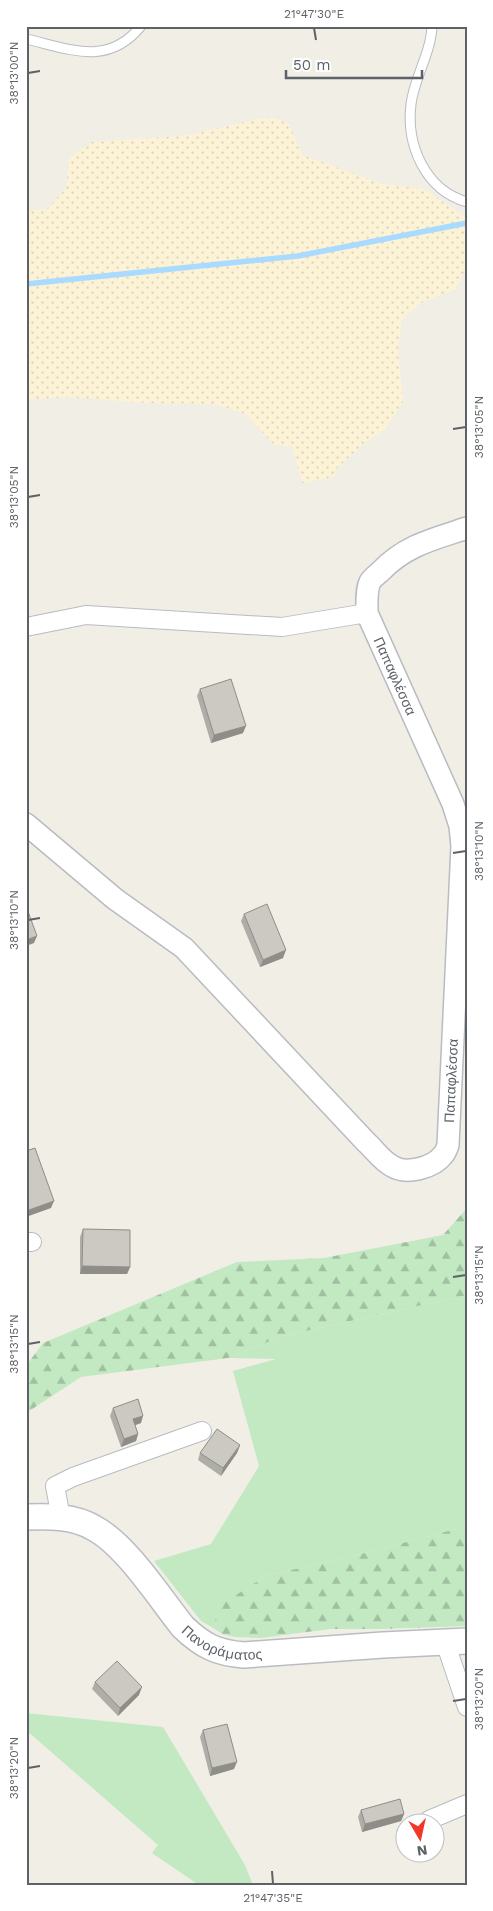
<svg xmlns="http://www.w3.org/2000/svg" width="493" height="1911" font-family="'Work Sans',sans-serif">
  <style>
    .green { fill: #c2e9c2 }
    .forest { fill: url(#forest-firs) }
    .sand { fill: url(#sand-dots) }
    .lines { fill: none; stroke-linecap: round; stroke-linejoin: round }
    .stream { stroke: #a8dbff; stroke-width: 5.5 }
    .service-casing { stroke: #b8bcc0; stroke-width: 11 }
    .minor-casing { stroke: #b8bcc0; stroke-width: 20 }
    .tertiary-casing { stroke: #b8bcc0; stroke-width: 24 }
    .secondary-casing { stroke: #b9bdc2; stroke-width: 28 }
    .service { stroke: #fff; stroke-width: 9 }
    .minor { stroke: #fff; stroke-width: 18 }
    .tertiary { stroke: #fff; stroke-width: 21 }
    .secondary { stroke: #fff; stroke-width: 25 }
    .wall { fill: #afada8 }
    .shaded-wall { fill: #8f8d88 }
    .building { fill: #ccc9c3; stroke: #8f8d88 }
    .ticks { fill: none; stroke: #5d6267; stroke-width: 2 }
    .labels { text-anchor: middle; stroke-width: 4; stroke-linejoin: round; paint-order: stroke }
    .street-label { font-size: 14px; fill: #5d6267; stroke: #fff }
    .neatline { fill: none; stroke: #5d6267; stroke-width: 2 }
    .ticks-label { font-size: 12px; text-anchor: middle; fill: #5d6267 }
  </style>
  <defs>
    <pattern id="forest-firs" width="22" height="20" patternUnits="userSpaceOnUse" patternTransform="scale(1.25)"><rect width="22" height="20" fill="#c2e9c2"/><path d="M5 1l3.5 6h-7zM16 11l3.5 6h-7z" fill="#a1c0a1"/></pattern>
    <pattern id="sand-dots" width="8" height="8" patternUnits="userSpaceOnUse" patternTransform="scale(1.25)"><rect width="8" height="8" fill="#fcf2d5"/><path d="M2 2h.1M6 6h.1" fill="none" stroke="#dad2ba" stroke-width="1.8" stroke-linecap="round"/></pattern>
  </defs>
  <rect width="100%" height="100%" fill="#f1eee6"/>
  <g class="green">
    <path d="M467,1295V1526L338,1560L267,1575L217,1608L215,1629L201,1621L154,1561L211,1544L259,1466L233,1371L276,1359L228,1358L283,1336Z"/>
    <path d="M26,1713L163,1727L245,1865L253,1885H199L152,1853L158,1845L26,1730Z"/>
  </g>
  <g class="forest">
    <path d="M467,1208V1295L283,1336L228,1358L81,1377L26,1413V1366L43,1343L237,1262L324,1258L443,1235Z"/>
    <path d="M467,1526V1626L379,1629H330L261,1638L234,1637L222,1634L215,1629L216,1608L267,1575L338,1560Z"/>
  </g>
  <path class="sand" d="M277,118L289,124L302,155L383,184L424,189L467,218V266L456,289L419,304L402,320L398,349L403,402L385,430L366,442L336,469L335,477L302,483L292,446L274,445L246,414L214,404L147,403L69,397L26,400V211L47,209L66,188L70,157L92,142L183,136L258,119Z"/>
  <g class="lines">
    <path class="stream" d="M26,284L298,256L467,223"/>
    <g class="service-casing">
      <g id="service">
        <path d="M432,26C431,53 414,78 411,104C406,145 425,190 467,202"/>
        <path d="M26,39C70,49 108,67 141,26"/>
      </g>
    </g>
    <g class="minor-casing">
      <g id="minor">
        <path d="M26,627L86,615L282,627L367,613"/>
        <path d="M26,1242H32"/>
        <path d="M61,1518L55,1486L73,1477L202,1431"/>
        <path d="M445,1642L467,1707"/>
        <path d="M429,1820L467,1804"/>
      </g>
    </g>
    <g class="tertiary-casing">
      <g id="tertiary">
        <path id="s1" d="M26,824L115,899L184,948L366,1142C374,1149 382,1161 392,1166C406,1175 433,1168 443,1155C445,1153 447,1148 448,1145L462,846L460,826L453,804L367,613C367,604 366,590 370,582C372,578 378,574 381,571C406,545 434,539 467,528"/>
      </g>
    </g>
    <g class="secondary-casing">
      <g id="secondary">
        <path id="s2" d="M26,1517C48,1516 74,1516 94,1528C126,1545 159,1597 183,1627C203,1646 217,1653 244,1655L383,1645L467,1641"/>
      </g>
    </g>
    <use href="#service" class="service"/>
    <use href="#minor" class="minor"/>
    <use href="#tertiary" class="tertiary"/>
    <use href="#secondary" class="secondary"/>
  </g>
  <g class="wall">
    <path d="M200,689L243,733L211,743L197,696Z"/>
    <path d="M244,914L283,958L260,967L241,921Z"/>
    <path d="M83,1229L130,1267L127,1274H80V1237Z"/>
    <path d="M113,1408L141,1423L135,1425L138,1434L136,1441L121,1447L110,1416Z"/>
    <path d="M240,1445L237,1453L221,1476L198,1460L200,1453Z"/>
    <path d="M95,1682L139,1695L118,1716L92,1689Z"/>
    <path d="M203,1730L234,1769L210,1776L200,1737Z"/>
    <path d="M361,1810L404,1814L401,1821L362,1832L358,1817Z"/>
  </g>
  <g class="shaded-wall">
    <path d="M246,726L243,733L211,743L214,735Z"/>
    <path d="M37,936L34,943L26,946V940Z"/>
    <path d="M286,950L283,958L260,967L263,960Z"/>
    <path d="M54,1201L51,1208L26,1217V1211Z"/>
    <path d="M82,1266L130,1267L127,1274H80Z"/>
    <path d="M143,1416L141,1423L130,1427L133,1419Z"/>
    <path d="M138,1434L136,1441L121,1447L124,1439Z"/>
    <path d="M240,1445L237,1453L221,1476L223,1468Z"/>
    <path d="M142,1687L139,1695L118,1716L120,1708Z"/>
    <path d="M237,1762L234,1769L210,1776L212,1768Z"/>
    <path d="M404,1814L401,1821L362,1832L365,1824Z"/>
  </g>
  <g class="building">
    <path d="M231,679L246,726L214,735L200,689Z"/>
    <path d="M267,904L286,950L263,960L244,914Z"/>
    <path d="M26,906L37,936L26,940Z"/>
    <path d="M35,1148L54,1201L26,1211V1151Z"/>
    <path d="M83,1229L130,1230V1267L82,1266Z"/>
    <path d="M138,1399L143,1416L133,1419L138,1434L124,1439L113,1408Z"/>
    <path d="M217,1429L240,1445L223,1468L200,1453Z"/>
    <path d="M117,1661L142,1687L120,1708L95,1682Z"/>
    <path d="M227,1724L237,1762L212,1768L203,1730Z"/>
    <path d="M400,1799L404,1814L365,1824L361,1810Z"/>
  </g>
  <path class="ticks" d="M314,28L316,40M28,73L40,71M453,429L466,427M28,497L40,495M453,853L466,851M28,920L40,918M453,1277L466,1275M28,1344L40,1342M453,1701L466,1699M28,1768L40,1766M272,1871L273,1884"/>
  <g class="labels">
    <g class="street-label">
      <text transform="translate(395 676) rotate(66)" y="5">Παπαφλέσσα</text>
      <text dy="5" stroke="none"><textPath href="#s1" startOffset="634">Παπαφλέσσα</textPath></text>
      <text dy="5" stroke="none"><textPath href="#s2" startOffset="248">Πανοράματος</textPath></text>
    </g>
  </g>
  <rect width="493" height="1911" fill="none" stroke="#ffffff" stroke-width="55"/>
  <g transform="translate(420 1838) rotate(171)"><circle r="24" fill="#ffffff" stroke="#bec0c2"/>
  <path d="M0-4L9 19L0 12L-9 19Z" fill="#f2362a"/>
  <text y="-8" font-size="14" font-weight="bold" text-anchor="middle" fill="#5d6267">N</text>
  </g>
  <path d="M286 70v8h136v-8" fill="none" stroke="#5d6267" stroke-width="2.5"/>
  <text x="293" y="70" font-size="15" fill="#5d6267" stroke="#ffffff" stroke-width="4" paint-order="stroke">50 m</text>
  <rect x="28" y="28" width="438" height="1856" class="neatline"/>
  <g class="ticks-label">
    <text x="314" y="18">21°47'30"E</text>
    <text transform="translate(14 73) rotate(-90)" y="4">38°13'00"N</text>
    <text transform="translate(479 427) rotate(-90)" y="4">38°13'05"N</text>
    <text transform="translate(14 497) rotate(-90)" y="4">38°13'05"N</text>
    <text transform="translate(479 851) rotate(-90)" y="4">38°13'10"N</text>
    <text transform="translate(14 920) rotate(-90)" y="4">38°13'10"N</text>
    <text transform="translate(479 1275) rotate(-90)" y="4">38°13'15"N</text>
    <text transform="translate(14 1344) rotate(-90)" y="4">38°13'15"N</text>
    <text transform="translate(479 1699) rotate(-90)" y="4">38°13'20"N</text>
    <text transform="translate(14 1768) rotate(-90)" y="4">38°13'20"N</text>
    <text x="273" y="1902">21°47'35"E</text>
  </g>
</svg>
